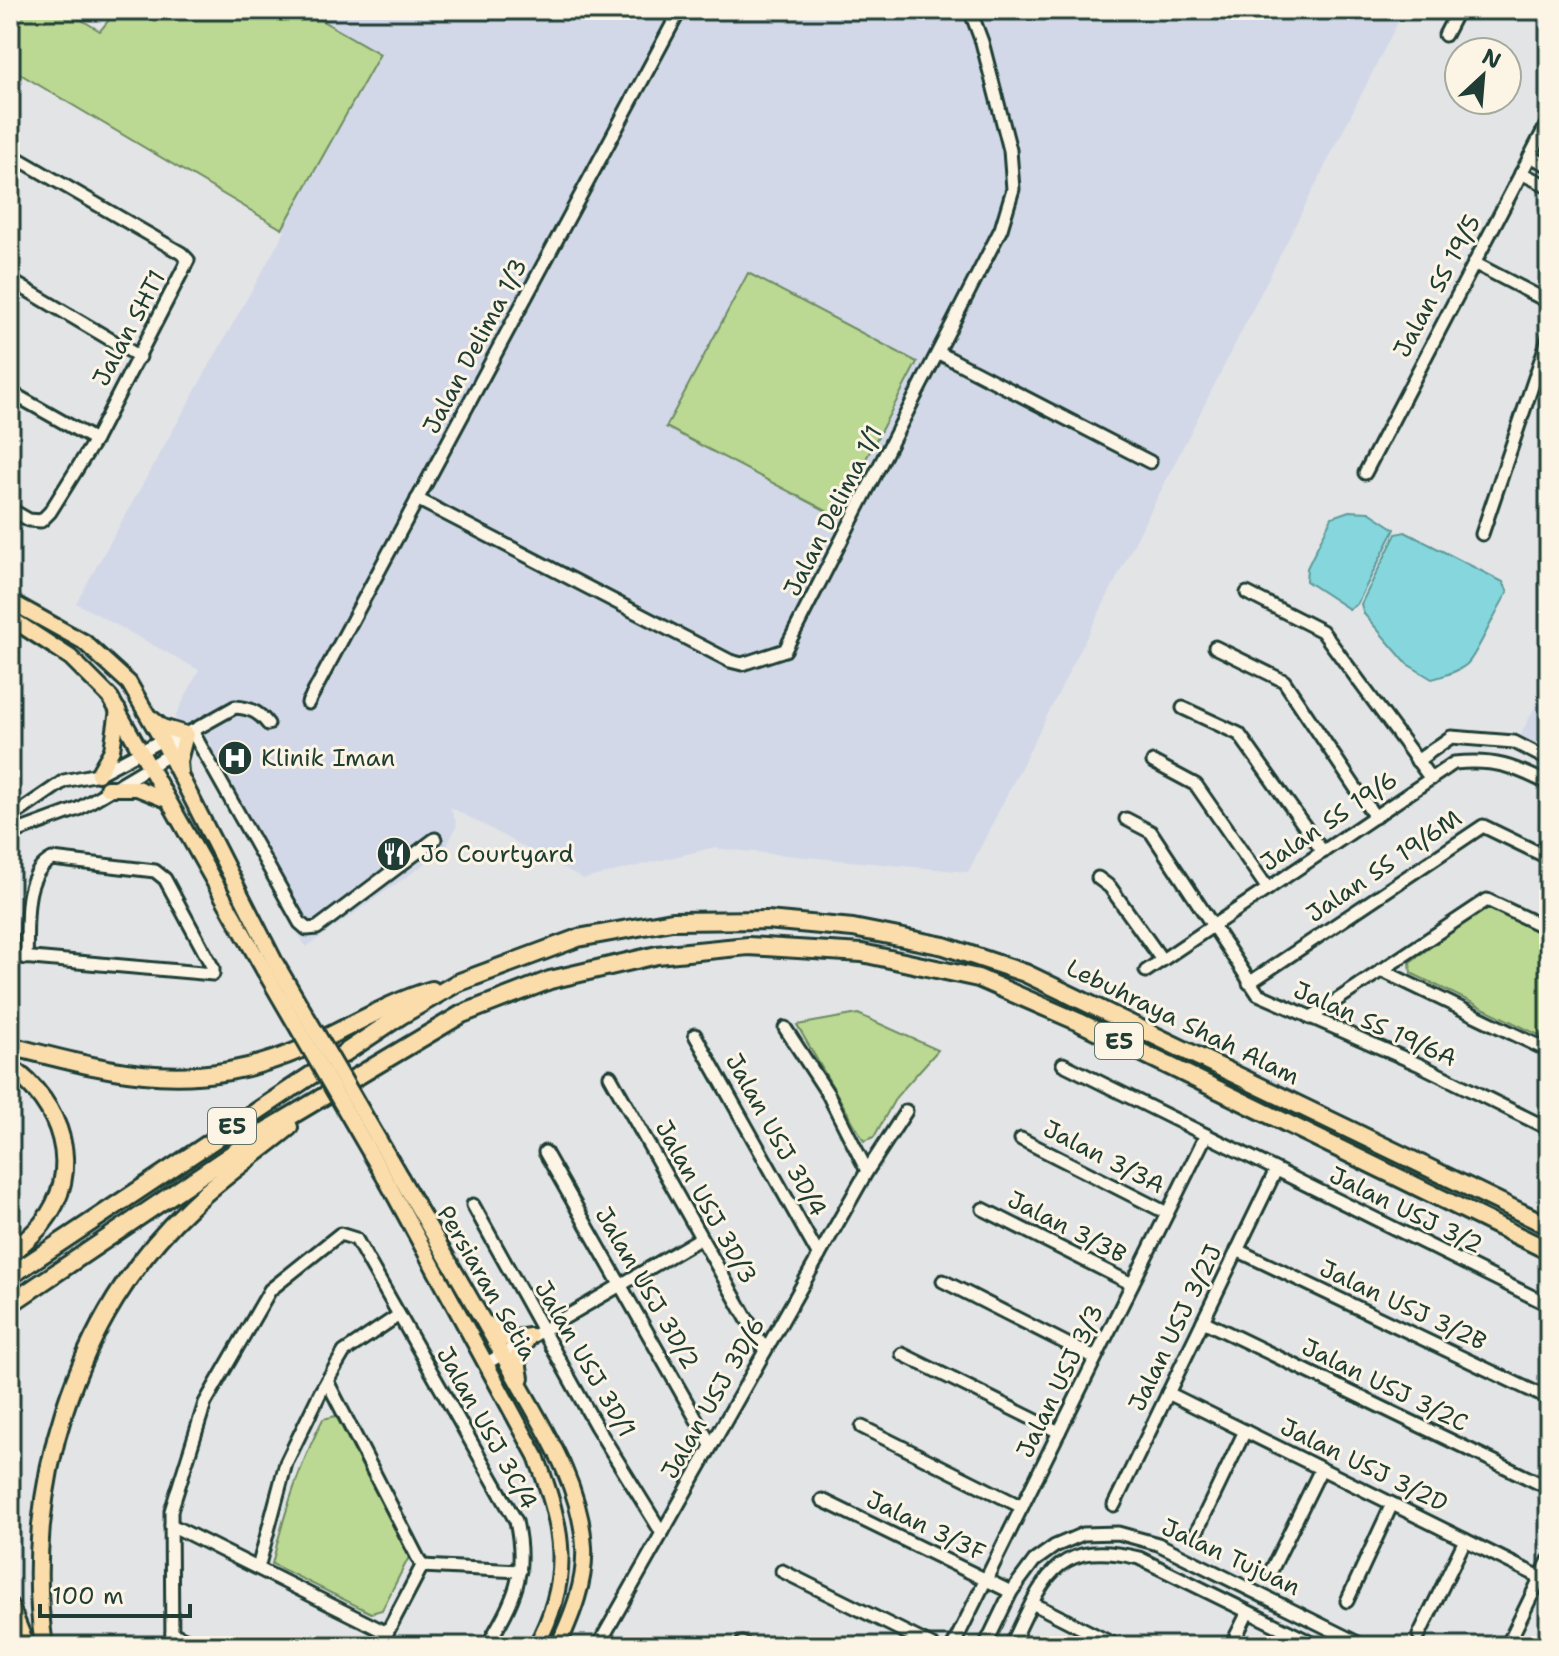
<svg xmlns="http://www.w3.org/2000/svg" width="1559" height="1656" font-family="'Shantell Sans',sans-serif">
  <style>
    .built { fill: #d2d8e7 }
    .green { fill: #bbd992; stroke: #6d8b63; stroke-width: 2 }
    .water { fill: #86d7dd; stroke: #5d9999; stroke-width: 2 }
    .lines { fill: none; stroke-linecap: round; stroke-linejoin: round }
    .minor-casing { stroke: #1f3d34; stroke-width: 17 }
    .major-casing { stroke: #1f3d34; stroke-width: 20 }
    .highway-casing { stroke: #1f3d34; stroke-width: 22 }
    .minor { stroke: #fcf5e5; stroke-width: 11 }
    .major { stroke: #fbddab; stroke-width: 14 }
    .highway { stroke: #fbddab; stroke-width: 16 }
    .major-bridge-casing { stroke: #1f3d34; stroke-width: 20; stroke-linecap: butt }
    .major-bridge { stroke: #fbddab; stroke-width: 14 }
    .labels { text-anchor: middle; stroke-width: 6; stroke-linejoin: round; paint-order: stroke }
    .shield { fill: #fcf5e5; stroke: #617469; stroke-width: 2 }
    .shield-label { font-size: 22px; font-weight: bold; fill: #1f3d34 }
    .street-label { font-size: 24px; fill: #1f3d34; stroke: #fcf5e5 }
    .poi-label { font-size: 24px; fill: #1f3d34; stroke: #fcf5e5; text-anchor: start }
  </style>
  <rect width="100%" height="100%" fill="#e3e4e6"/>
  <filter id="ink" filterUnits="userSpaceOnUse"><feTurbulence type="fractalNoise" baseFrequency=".0125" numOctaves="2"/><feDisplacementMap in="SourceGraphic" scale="16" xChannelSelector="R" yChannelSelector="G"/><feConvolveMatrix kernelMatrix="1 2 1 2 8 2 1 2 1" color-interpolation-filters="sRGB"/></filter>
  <g filter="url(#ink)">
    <g class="built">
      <path d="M303,10H1404L968,872L711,848L584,879L450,807L457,825L446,849L306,947L175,717L199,670L76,603L285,231L282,229L379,54Z"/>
      <path d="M1537,703L1549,709V756L1518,740Z"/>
    </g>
    <g class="green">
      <path d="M10,10H65L100,31L117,10H303L380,54L282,229L10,68Z"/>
      <path d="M748,273L917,362L836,516L666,427Z"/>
      <path d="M1489,905L1549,937V1040L1411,973L1410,962Z"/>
      <path d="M858,1014L938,1050L896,1097L874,1137L864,1141L797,1025Z"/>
      <path d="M336,1416L409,1557L382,1610L371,1613L272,1564C284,1513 299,1466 323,1419Z"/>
    </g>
    <g class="water">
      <path d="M1349,511L1369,512L1395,529L1357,604L1349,609L1306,581L1307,568L1332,517Z"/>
      <path d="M1405,532L1503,582L1508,592C1496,609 1477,655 1467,664C1458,672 1443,676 1432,679L1407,664L1364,614L1361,604L1396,534Z"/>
    </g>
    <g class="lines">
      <g class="minor-casing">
        <g id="minor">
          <path d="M1445,35L1458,10"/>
          <path d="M10,154L181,253L188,260L95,440L50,512L41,521L29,520L10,509"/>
          <path d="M1530,156L1549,166"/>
          <path d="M1521,173L1549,187"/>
          <path d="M1474,263L1549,302"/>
          <path d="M10,280L140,357"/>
          <path d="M939,353L1150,462"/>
          <path d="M10,392L95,440"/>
          <path d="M1365,473L1549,120"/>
          <path d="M417,499L730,661L742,664L785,650L1001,229L1013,189L1010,150L982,42L970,10"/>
          <path d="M1482,534L1549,336"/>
          <path d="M1247,593L1322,631L1431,779"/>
          <path d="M1215,647L1284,681L1375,817"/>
          <path d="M308,703L680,10"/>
          <path d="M1183,708L1239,734L1323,852"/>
          <path d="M192,731L300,923L307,929L317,928L435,839"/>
          <path d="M1417,761L1451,737L1514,742L1549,760"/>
          <path d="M1153,762L1196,785L1268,889"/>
          <path d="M10,818L64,781L98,774L162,740H176L235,707C250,708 259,712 268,724"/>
          <path d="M1126,819L1151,832L1258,994L1420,1065L1549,1129"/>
          <path d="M10,834L78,809L169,755L172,748"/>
          <path d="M1098,878L1110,887L1162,960"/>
          <path d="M10,956L213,974V968L165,879L155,871L52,859C21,875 28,926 26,958"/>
          <path d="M1381,970L1549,1051"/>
          <path d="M1146,971L1454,763C1495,759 1513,766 1549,784"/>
          <path d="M1249,983L1483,826L1549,858"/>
          <path d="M1310,1018L1487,900L1549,929"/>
          <path d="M785,1028L828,1094L867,1171"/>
          <path d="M695,1035L819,1256"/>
          <path d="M1063,1064L1549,1305"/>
          <path d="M610,1076L765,1351"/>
          <path d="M1021,1139L1167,1213"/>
          <path d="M545,1152L711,1445"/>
          <path d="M473,1205L596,1426L662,1533"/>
          <path d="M983,1209L1132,1284"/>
          <path d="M1237,1250L1549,1399"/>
          <path d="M943,1281L1095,1358"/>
          <path d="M1203,1321L1549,1488"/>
          <path d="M902,1354L1059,1432"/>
          <path d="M487,1363L701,1238"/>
          <path d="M327,1381L422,1566L380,1646"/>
          <path d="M1168,1393L1540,1577"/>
          <path d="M862,1427L1022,1507"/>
          <path d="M822,1500L1011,1592"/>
          <path d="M1114,1505L1276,1170"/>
          <path d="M171,1525L387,1633"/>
          <path d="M1196,1533L1245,1431"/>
          <path d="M422,1566L520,1571"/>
          <path d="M258,1568L286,1463L321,1391L344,1352L399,1315"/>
          <path d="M782,1571L933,1646"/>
          <path d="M1271,1571L1321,1469"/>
          <path d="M1347,1601L1392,1504"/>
          <path d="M1032,1603L1117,1646"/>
          <path d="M172,1633L199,1646"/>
          <path d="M1419,1635L1465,1540"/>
          <path d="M742,1643L748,1646"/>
          <path d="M172,1646L171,1511L205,1403L270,1290L340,1234L356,1239L516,1521C528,1576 514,1599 487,1646"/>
          <path d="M598,1646L867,1171L906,1111"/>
          <path d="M953,1646L1206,1135"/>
          <path d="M985,1646L1011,1592L1034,1561L1055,1546L1083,1534L1118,1533L1158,1544L1364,1646"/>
          <path d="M1011,1646C1043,1580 1054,1537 1139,1558L1318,1646"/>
          <path d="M1231,1646L1248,1612"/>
          <path d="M1507,1646L1549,1560"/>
        </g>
      </g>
      <g class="major-casing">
        <g id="major">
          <path d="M10,601L84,642L129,683L162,740L275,962"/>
          <path d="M10,618L70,657L110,697L264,970"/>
          <path d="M151,718L162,727L186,734L179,761L180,773"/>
          <path d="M98,774L112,750L118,710"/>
          <path d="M107,788H137L167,800"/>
          <path d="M401,1178C437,1241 474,1304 510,1368C540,1423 581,1482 584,1547C586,1582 572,1615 558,1646"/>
          <path d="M389,1185L536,1456C563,1527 574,1576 536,1646"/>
          <path d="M488,1324L508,1339L530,1336"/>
          <path d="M521,1378L517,1356L530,1336"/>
        </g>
      </g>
      <g class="highway-casing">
        <g id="highway">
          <path d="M10,1046C119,1074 194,1095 304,1048C347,1029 387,1003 432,990"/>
          <path d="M10,1067C61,1103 85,1170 42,1224C33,1235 20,1245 10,1255"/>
          <path d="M10,1276L400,1016L457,983L578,938L672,921L767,920L853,928L944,946L1025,973L1549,1226"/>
          <path d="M10,1304L269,1129L462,1014L550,980L657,955L748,946L862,953L978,978L1079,1022L1549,1251"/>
          <path d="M10,1607L26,1646"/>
          <path d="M44,1646C21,1491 74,1315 190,1207C220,1178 256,1154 289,1127"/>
        </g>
      </g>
      <use href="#minor" class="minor"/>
      <use href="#major" class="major"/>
      <use href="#highway" class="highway"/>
      <g class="major-bridge-casing">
        <g id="major-bridge">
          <path d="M275,962L401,1178"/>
          <path d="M264,970L389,1185"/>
        </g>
      </g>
      <use href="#major-bridge" class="major-bridge"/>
    </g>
  </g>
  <defs>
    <g id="hospital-disc" transform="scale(1.8)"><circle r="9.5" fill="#1f3d34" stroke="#fcf5e5"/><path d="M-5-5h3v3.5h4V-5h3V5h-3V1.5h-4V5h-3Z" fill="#fff"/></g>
    <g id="restaurant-disc" transform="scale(1.8)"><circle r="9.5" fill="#1f3d34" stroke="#fcf5e5"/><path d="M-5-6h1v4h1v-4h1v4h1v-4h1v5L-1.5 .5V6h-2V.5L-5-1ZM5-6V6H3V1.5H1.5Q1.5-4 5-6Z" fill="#fff"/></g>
  </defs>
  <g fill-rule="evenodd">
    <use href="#hospital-disc" x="235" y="758"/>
    <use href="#restaurant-disc" x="394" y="854"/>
  </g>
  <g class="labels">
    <g class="shield">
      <rect x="1095" y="1023" width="48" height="36" rx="6"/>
      <rect x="208" y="1108" width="48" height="36" rx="6"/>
    </g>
    <g class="shield-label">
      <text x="1119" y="1049">E5</text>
      <text x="232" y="1134">E5</text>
    </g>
    <g class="street-label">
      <text transform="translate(1437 286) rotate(-62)" y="8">Jalan SS 19/5</text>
      <text transform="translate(129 328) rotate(-62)" y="8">Jalan SHT1</text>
      <text transform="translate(475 346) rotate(-62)" y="8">Jalan Delima 1/3</text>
      <text transform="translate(833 511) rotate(-63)" y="8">Jalan Delima 1/1</text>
      <text transform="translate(1329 821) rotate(-34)" y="8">Jalan SS 19/6</text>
      <text transform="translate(1384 866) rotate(-34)" y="8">Jalan SS 19/6M</text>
      <text transform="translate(1183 1022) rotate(26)" y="8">Lebuhraya Shah Alam</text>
      <text transform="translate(1375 1024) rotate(24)" y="8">Jalan SS 19/6A</text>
      <text transform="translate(776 1135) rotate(61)" y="8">Jalan USJ 3D/4</text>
      <text transform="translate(1104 1157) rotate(27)" y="8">Jalan 3/3A</text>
      <text transform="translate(706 1202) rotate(61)" y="8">Jalan USJ 3D/3</text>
      <text transform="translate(1406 1210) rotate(26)" y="8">Jalan USJ 3/2</text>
      <text transform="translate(1067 1227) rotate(27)" y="8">Jalan 3/3B</text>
      <text transform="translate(487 1283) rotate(60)" y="8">Persiaran Setia</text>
      <text transform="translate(647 1288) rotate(60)" y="8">Jalan USJ 3D/2</text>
      <text transform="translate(1403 1305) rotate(25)" y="8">Jalan USJ 3/2B</text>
      <text transform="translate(1175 1328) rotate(-64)" y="8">Jalan USJ 3/2J</text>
      <text transform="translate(585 1359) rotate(60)" y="8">Jalan USJ 3D/1</text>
      <text transform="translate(1060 1381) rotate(-64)" y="8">Jalan USJ 3/3</text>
      <text transform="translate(1385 1385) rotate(26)" y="8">Jalan USJ 3/2C</text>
      <text transform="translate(713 1398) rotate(-60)" y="8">Jalan USJ 3D/6</text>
      <text transform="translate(487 1428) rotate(61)" y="8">Jalan USJ 3C/4</text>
      <text transform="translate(1364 1465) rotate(26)" y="8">Jalan USJ 3/2D</text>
      <text transform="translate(926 1526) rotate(26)" y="8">Jalan 3/3F</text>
      <text transform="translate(1231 1557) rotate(25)" y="8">Jalan Tujuan</text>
    </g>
    <g class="poi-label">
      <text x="261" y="766">Klinik Iman</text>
      <text x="420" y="862">Jo Courtyard</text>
    </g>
  </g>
  <rect width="1559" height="1656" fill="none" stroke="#fcf5e5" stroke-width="40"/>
  <rect x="20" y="20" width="1519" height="1616" fill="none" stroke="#1f3d34" stroke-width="3" filter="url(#ink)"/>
  <g transform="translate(1483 76) rotate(26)"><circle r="38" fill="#fcf5e5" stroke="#a4ab9e" stroke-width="2"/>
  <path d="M0-6L14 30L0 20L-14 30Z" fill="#1f3d34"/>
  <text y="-12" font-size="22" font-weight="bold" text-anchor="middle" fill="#1f3d34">N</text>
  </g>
  <path d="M40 1604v12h150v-12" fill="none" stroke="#1f3d34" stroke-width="4"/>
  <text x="52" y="1604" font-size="24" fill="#1f3d34" stroke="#fcf5e5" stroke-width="6" paint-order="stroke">100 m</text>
</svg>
